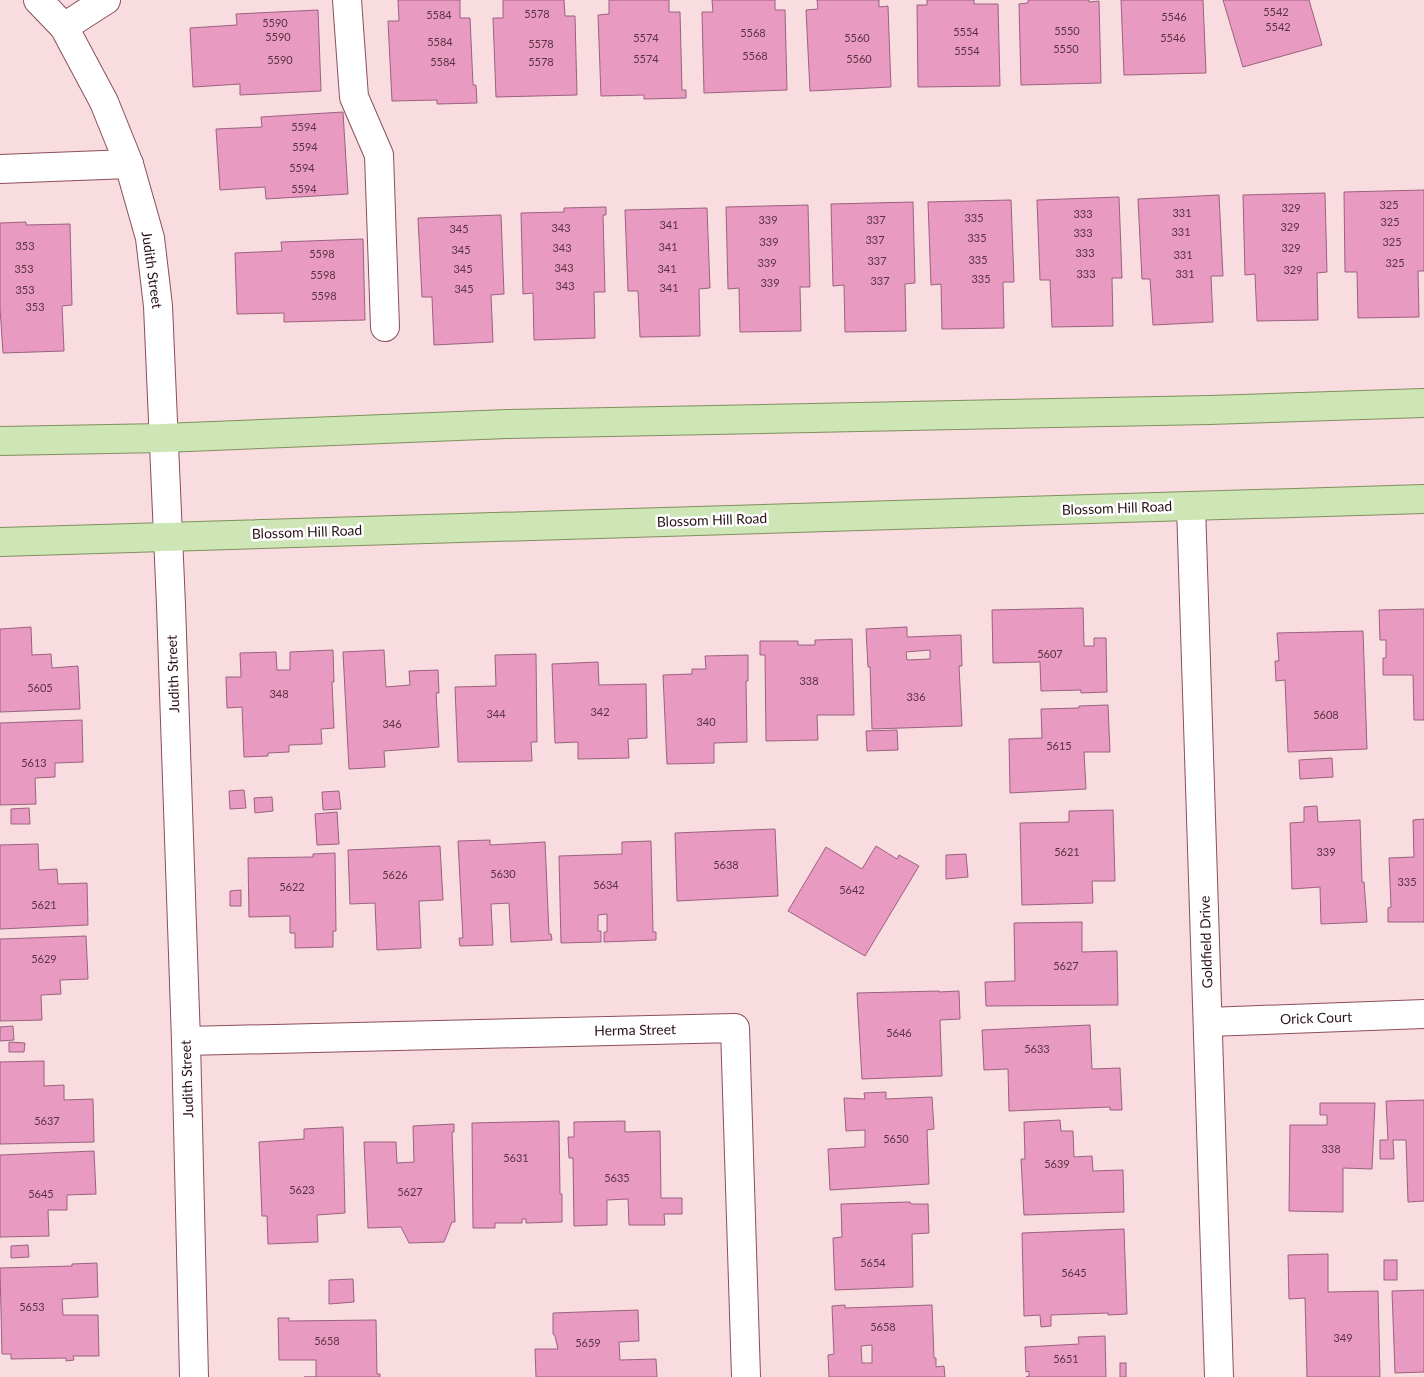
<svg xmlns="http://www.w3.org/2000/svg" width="1424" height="1377" font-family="Lato,sans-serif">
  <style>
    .building { fill: #e99ac1; stroke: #9a627e; fill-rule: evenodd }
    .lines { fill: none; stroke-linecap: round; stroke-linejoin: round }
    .minor-casing { stroke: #8b4f5a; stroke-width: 30 }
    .major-casing { stroke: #808f5d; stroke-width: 30 }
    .minor { stroke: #fff; stroke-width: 28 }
    .major { stroke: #cee5b5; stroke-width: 28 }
    .labels { text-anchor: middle; stroke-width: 5; stroke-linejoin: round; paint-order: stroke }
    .number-label { font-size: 11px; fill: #5a3341 }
    .street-label { font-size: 14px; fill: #2a1116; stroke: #fff }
  </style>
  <rect width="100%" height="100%" fill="#f9dce0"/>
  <g class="building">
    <path d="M398,0H460V18H470L473,85H476L477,103L437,104V100L392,101L388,21H399Z"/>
    <path d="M503,0H564L565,16H575L577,95L496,97L493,18H503Z"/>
    <path d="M609,0H669V12H680L682,90H686V98L644,99V95L601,96L598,15L609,14Z"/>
    <path d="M712,0H775V10H785L787,90L704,93L702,12H713Z"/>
    <path d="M817,0H879V7L888,6L891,87L810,91L806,10L818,9Z"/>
    <path d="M927,0H974V4H998L1000,86L918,87L917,5H927Z"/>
    <path d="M1028,0H1089V2L1099,1L1101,83L1021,85L1019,4L1028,3Z"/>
    <path d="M1121,0H1203L1206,73L1124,75Z"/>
    <path d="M1223,0H1309L1322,45L1243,67Z"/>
    <path d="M318,10L321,91L240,95V84L193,87L190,28L237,25L236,14Z"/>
    <path d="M343,112L348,194L266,199L265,187L220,190L216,129L262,127L261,117Z"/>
    <path d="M1424,190V271H1418L1419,317L1358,318L1357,272H1345L1344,192Z"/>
    <path d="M1325,193L1327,272L1317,273L1318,320L1257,321L1255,274L1245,275L1243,195Z"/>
    <path d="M1219,195L1223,276H1211L1213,322L1153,325L1150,279H1142L1138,199Z"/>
    <path d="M1119,197L1122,278H1112L1113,326L1052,327L1050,280H1040L1037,200Z"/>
    <path d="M1011,200L1014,282H1003L1004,328L942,329L941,284L931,285L928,202Z"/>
    <path d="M913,202L915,283L905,284L906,331L845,332L844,285L833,286L831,204Z"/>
    <path d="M808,205L810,287H800L801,331L740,332L739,288L728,289L726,207Z"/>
    <path d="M606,207V215H603L605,292H594L595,338L534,340L533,293L523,294L521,213L564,212V208Z"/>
    <path d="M707,208L710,288L699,289L700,336L640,337L638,291H628L625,210Z"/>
    <path d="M501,215L504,294L491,295L493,342L434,345L432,297H422L418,218Z"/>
    <path d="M26,222V225L70,224L72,305L62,306L64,351L3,353L0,308V223Z"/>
    <path d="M363,239L365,320L284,322V313L237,314L235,253L282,251L281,242Z"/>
    <path d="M1083,608L1084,646H1094V638H1106L1107,692L1081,693V690L1041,691L1040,662L993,663L992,610Z"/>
    <path d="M1424,609V720H1414L1413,675H1383V658H1386V640H1380L1379,610Z"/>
    <path d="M31,627L32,655L51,654L52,668L78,666L80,709L0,712V629Z"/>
    <path d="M907,627V637L961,635L962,666H959L962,726L872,729L870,667H868L866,629ZM930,650V659L907,660L906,652Z"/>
    <path d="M1363,631L1367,749L1288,752L1285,680L1276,681L1275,661H1279L1277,633Z"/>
    <path d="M852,639L854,715H817L818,740L766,741L765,655H760V641H798V645H815V640Z"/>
    <path d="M333,650L334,682H332L334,728L321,729L322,744L289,745V752L268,753V756L244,757L242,707L227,708L226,677H241L240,653L276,652L277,670H290V652Z"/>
    <path d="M384,650L386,687L410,685L409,671L438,670L439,693H436L439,747L384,751L385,767L349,769L343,652Z"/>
    <path d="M536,654L537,742H531L532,761L458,762L455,687L496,686L495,655Z"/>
    <path d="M748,655V681H746L747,742L714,743V763L667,764L663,675L692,674V669H706L705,656Z"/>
    <path d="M598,662L599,685L646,684L647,738L628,739L629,758L578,759V742L555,743L552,664Z"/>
    <path d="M1108,705L1110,752H1084L1086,789L1010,793L1009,739L1042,738L1041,709L1079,708V706Z"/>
    <path d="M82,720L83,762L55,763V777L35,778L36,804L0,805V723Z"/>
    <path d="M897,730L898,750L867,751L866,731Z"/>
    <path d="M1332,758L1333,777L1300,779L1299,760Z"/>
    <path d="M244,790L246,808L230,809L229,791Z"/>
    <path d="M339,791L341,809L323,810L322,792Z"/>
    <path d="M272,797L273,811L255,813L254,798Z"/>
    <path d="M1317,806L1318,822L1360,820L1362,882H1364L1367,922L1321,924L1320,887L1292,889L1290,823L1304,822V807Z"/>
    <path d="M29,808L30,824H11V809Z"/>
    <path d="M1113,810L1115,881H1092L1093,903L1022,905L1020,823L1069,822V811Z"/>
    <path d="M337,812L339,844L317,845L315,814Z"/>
    <path d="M1424,819V922H1388V908L1391,907L1389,858L1414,857L1413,820Z"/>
    <path d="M775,829L778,896L677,901L675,833Z"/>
    <path d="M490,840V845L545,842L549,934H551L552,940L511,942L509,903L491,904L493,945L460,946L459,938H463L458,841Z"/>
    <path d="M651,841L653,932H656V940L604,942V932H607V914L598,915V931H601V942L561,943L559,856L622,854V842Z"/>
    <path d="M38,844L39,870L57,869L58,884L87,883L88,925L0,929V845Z"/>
    <path d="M440,846L443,900L419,901L421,948L377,950L375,903L350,904L348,850Z"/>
    <path d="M876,846L897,859L899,855L919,866L865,956L788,911L826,847L862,869Z"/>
    <path d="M335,853L336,931H333V947L295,948V933H290V916L249,917L248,858L313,857V854Z"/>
    <path d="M966,854L968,877L946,879V855Z"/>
    <path d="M241,890V906H230V891Z"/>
    <path d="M1082,922V952L1117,951L1118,1005L986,1006L985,982L1015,981L1014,923Z"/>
    <path d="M86,936L88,979L60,980L61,994L41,995L42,1020L0,1021V939Z"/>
    <path d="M939,991V992L959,991L960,1019L940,1020L942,1076L862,1079L857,993Z"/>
    <path d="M1090,1025L1092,1069L1120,1068L1122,1110H1110V1107L1009,1111L1008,1069L984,1070L982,1030Z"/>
    <path d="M13,1026L14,1040L0,1041V1027Z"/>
    <path d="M9,1042L25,1043L24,1052H9Z"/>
    <path d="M44,1061V1086L64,1085V1100L93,1099L94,1142L0,1144V1062Z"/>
    <path d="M886,1092V1099L932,1097L934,1129L927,1130L929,1184L830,1190L828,1149L865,1147V1130L846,1131L844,1098L865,1099L864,1093Z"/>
    <path d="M1424,1100V1201L1408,1202L1406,1140H1393L1394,1159H1380V1140H1388L1386,1101Z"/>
    <path d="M1320,1103H1375L1372,1169L1343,1168V1212L1289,1211L1290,1125H1327V1115H1320Z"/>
    <path d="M1060,1120L1061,1131H1073L1074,1157L1092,1156L1093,1171L1123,1170L1124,1212L1024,1215L1021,1159H1025L1024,1122Z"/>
    <path d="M559,1121L560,1194H562V1222L526,1223V1219H522V1223H495V1228H473L472,1123Z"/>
    <path d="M625,1121V1132L660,1131L661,1198H682V1214H664L665,1225H629L628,1199L607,1200V1225L574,1226L573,1158H569L568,1137H574V1122Z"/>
    <path d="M454,1124V1132H452L455,1222H452L444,1242L409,1243L401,1227L368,1228L364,1142H396L397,1163L414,1162L413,1126Z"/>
    <path d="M343,1127L345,1213L317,1215L318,1242L268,1244L267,1216H262L259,1142L304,1139V1129Z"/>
    <path d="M94,1151L96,1194L67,1195V1210H48L49,1236L0,1237V1155Z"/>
    <path d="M910,1202L911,1204H928L929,1233L912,1234L913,1287L835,1290L833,1238L842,1237L841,1204Z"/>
    <path d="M1124,1229L1127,1314L1108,1315V1313L1051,1315V1326L1041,1327L1040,1315L1024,1316L1022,1233Z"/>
    <path d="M28,1245L29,1257L11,1258V1246Z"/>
    <path d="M1328,1254V1292L1378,1291L1380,1377H1307L1305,1298L1289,1299L1288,1255Z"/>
    <rect x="1384" y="1260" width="13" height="20"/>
    <path d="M97,1263L98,1297L62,1299L63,1315H98L99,1356H73L74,1360L66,1361V1358L11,1359V1354H2L0,1268L72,1266V1264Z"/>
    <path d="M353,1279L354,1302L329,1304V1280Z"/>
    <path d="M1424,1290V1372L1395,1373L1392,1291Z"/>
    <path d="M845,1305V1308L932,1305L934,1358H936V1367L944,1366L945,1377H829L828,1355L834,1354L832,1306ZM872,1345V1363H862L861,1346Z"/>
    <path d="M638,1310L639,1341L619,1342L620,1360L656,1359L657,1377H536L535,1349H558L555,1336L553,1334V1313Z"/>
    <path d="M278,1318H289V1321L376,1320L377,1374H380V1377H304H316V1360H279Z"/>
    <path d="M1105,1336L1106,1377H1026L1029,1376V1371L1026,1372L1025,1347L1079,1344L1078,1337Z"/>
    <rect x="1120" y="1363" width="6" height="14"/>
  </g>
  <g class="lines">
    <g class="minor-casing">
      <g id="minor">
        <path d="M38,0L64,27L104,102L129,164L150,238L158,306L171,605L186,1041L194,1377"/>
        <path d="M347,0L354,97L379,155L385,327"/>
        <path d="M64,27L106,0"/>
        <path d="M0,169L129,164"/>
        <path d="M1191,506L1219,1377"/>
        <path d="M1208,1022L1424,1014"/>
        <path d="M186,1041L735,1028L746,1377"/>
      </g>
    </g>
    <g class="major-casing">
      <g id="major">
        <path d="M0,441L163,438L507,424L1210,410L1424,403"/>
        <path d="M0,542L1424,499"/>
      </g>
    </g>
    <use href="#minor" class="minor"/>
    <use href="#major" class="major"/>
  </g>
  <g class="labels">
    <g class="number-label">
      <text x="1276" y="16">5542</text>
      <text x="537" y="18">5578</text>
      <text x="439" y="19">5584</text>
      <text x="1174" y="21">5546</text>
      <text x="275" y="27">5590</text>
      <text x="1278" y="31">5542</text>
      <text x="1067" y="35">5550</text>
      <text x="966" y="36">5554</text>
      <text x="753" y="37">5568</text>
      <text x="278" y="41">5590</text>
      <text x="646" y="42">5574</text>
      <text x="857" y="42">5560</text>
      <text x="1173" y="42">5546</text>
      <text x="440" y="46">5584</text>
      <text x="541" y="48">5578</text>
      <text x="1066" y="53">5550</text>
      <text x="967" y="55">5554</text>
      <text x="755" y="60">5568</text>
      <text x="646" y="63">5574</text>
      <text x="859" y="63">5560</text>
      <text x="280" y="64">5590</text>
      <text x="443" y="66">5584</text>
      <text x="541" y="66">5578</text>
      <text x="304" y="131">5594</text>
      <text x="305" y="151">5594</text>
      <text x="302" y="172">5594</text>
      <text x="304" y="193">5594</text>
      <text x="1389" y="209">325</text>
      <text x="1291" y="212">329</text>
      <text x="1182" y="217">331</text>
      <text x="1083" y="218">333</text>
      <text x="974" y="222">335</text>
      <text x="768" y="224">339</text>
      <text x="876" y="224">337</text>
      <text x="1390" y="226">325</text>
      <text x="669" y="229">341</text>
      <text x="1290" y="231">329</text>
      <text x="561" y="232">343</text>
      <text x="459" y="233">345</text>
      <text x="1181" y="236">331</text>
      <text x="1083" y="237">333</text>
      <text x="977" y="242">335</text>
      <text x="875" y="244">337</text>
      <text x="769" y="246">339</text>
      <text x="1392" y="246">325</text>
      <text x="25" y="250">353</text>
      <text x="668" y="251">341</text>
      <text x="562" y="252">343</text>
      <text x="1291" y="252">329</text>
      <text x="461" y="254">345</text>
      <text x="1085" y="257">333</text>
      <text x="322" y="258">5598</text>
      <text x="1183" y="259">331</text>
      <text x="978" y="264">335</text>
      <text x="877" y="265">337</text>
      <text x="767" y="267">339</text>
      <text x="1395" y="267">325</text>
      <text x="564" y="272">343</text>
      <text x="24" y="273">353</text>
      <text x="463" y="273">345</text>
      <text x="667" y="273">341</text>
      <text x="1293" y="274">329</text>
      <text x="1086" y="278">333</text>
      <text x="1185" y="278">331</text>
      <text x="323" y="279">5598</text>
      <text x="981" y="283">335</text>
      <text x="880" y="285">337</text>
      <text x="770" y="287">339</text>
      <text x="565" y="290">343</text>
      <text x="669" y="292">341</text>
      <text x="464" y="293">345</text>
      <text x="25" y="294">353</text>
      <text x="324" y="300">5598</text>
      <text x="35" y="311">353</text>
      <text x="1050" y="658">5607</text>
      <text x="809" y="685">338</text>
      <text x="40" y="692">5605</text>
      <text x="279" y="698">348</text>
      <text x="916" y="701">336</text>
      <text x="600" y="716">342</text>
      <text x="496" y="718">344</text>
      <text x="1326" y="719">5608</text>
      <text x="706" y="726">340</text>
      <text x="392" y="728">346</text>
      <text x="1059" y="750">5615</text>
      <text x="34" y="767">5613</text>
      <text x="1067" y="856">5621</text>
      <text x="1326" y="856">339</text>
      <text x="726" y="869">5638</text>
      <text x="503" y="878">5630</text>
      <text x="395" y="879">5626</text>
      <text x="1407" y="886">335</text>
      <text x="606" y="889">5634</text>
      <text x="292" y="891">5622</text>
      <text x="852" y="894">5642</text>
      <text x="44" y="909">5621</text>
      <text x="44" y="963">5629</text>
      <text x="1066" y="970">5627</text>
      <text x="899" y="1037">5646</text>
      <text x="1037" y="1053">5633</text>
      <text x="47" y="1125">5637</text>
      <text x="896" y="1143">5650</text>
      <text x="1331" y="1153">338</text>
      <text x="516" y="1162">5631</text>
      <text x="1057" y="1168">5639</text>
      <text x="617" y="1182">5635</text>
      <text x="302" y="1194">5623</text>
      <text x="410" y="1196">5627</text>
      <text x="41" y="1198">5645</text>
      <text x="873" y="1267">5654</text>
      <text x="1074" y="1277">5645</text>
      <text x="32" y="1311">5653</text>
      <text x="883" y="1331">5658</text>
      <text x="1343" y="1342">349</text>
      <text x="327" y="1345">5658</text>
      <text x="588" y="1347">5659</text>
      <text x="1066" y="1363">5651</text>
    </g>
    <g class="street-label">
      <text transform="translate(152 270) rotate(82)" y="5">Judith Street</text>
      <text transform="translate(1117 508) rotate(-2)" y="5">Blossom Hill Road</text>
      <text transform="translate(712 520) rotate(-2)" y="5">Blossom Hill Road</text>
      <text transform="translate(307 532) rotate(-2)" y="5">Blossom Hill Road</text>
      <text transform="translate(173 674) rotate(-92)" y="5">Judith Street</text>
      <text transform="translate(1206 942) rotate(-92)" y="5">Goldfield Drive</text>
      <text transform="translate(1316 1018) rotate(-2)" y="5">Orick Court</text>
      <text transform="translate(635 1030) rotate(-1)" y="5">Herma Street</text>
      <text transform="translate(187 1079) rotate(-92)" y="5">Judith Street</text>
    </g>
  </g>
</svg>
